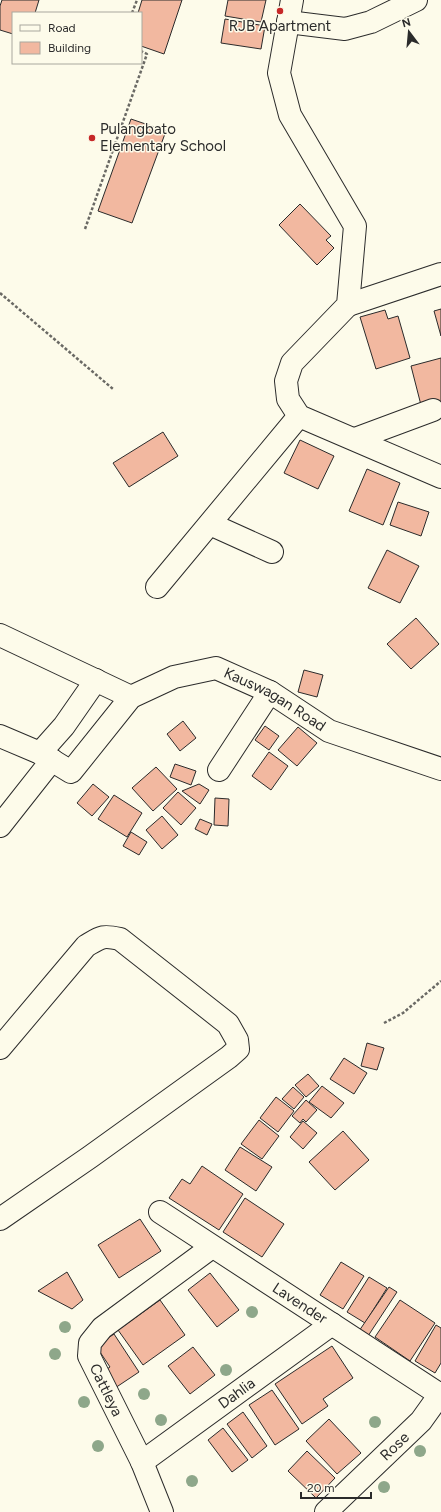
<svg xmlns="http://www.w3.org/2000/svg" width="441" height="1512" font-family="Figtree,sans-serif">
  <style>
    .building { fill: #f2b8a0; stroke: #2b2b2b }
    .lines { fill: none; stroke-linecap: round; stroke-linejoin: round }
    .minor-casing { stroke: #2b2b2b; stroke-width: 24 }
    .path { stroke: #6a6964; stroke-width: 2.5; stroke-dasharray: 3 2; stroke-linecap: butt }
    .minor { stroke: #fdfbea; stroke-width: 22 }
    .tree { fill: #8ea78a }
    .poi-dot { fill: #c62828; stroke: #fdfbea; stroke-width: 1.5 }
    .labels { text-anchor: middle; stroke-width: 3; stroke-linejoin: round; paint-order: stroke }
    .poi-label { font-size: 15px; fill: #2b2b2b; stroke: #fdfbea }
    .street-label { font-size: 15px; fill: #2b2b2b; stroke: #fdfbea }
  </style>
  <rect width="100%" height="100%" fill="#fdfbea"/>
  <g class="building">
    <path d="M2,0H39L35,13H13V34L0,30V6Z"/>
    <path d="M142,0H182L164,54L141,46V13H138Z"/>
    <path d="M228,0H266L261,22L225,16Z"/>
    <path d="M225,19L265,26L261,49L221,43Z"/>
    <path d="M131,119L166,131L132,223L98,211Z"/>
    <path d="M300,204L331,236L326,240L334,248L317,265L279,225Z"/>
    <path d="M441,309V336L434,311Z"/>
    <path d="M385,310L388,319L398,316L410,358L376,369L360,317Z"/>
    <path d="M441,358V405L422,409L411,366Z"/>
    <path d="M163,432L178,456L129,487L113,463Z"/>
    <path d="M300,440L334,456L318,489L284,473Z"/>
    <path d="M367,469L400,483L383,525L349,511Z"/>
    <path d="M398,502L429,512L421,536L390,525Z"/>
    <path d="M387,550L419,566L400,603L368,588Z"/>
    <path d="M416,618L439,644L411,669L387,644Z"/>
    <path d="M304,670L323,675L317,697L298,692Z"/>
    <path d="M183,721L196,738L180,751L167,734Z"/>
    <path d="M265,726L279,736L269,750L255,740Z"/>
    <path d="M298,727L317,743L297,766L278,750Z"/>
    <path d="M269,752L288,766L271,790L252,776Z"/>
    <path d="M175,764L196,771L191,785L170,777Z"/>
    <path d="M156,767L177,789L153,811L132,788Z"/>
    <path d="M93,784L109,797L92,816L77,803Z"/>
    <path d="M199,784L209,790L200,804L182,791Z"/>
    <path d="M178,792L196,808L181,825L163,808Z"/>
    <path d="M114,795L142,813L127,837L98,819Z"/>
    <path d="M215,798L229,799L228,826L214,825Z"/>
    <path d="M162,816L178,835L162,849L146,830Z"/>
    <path d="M200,819L212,824L207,835L195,829Z"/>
    <path d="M131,832L147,842L139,855L123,846Z"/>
    <path d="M367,1043L384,1048L377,1070L361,1066Z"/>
    <path d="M344,1058L367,1073L354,1094L330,1079Z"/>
    <path d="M308,1074L319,1086L306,1097L295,1085Z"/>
    <path d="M322,1086L344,1103L331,1118L309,1102Z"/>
    <path d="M293,1087L304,1097L294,1109L282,1099Z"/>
    <path d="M276,1097L294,1111L278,1132L260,1118Z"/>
    <path d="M306,1100L317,1110L306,1122L303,1119L300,1123L292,1116Z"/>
    <path d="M259,1120L279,1136L262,1159L241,1144Z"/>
    <path d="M303,1121L317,1133L303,1149L290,1137Z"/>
    <path d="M343,1131L369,1160L335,1190L309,1162Z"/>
    <path d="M240,1147L272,1167L256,1191L225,1170Z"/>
    <path d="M202,1166L243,1194L219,1230L169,1198L182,1179L190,1184Z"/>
    <path d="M245,1198L284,1224L262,1257L223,1232Z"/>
    <path d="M140,1219L161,1251L119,1278L98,1245Z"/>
    <path d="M341,1262L364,1276L343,1309L320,1295Z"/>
    <path d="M67,1272L83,1300L72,1309L38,1291Z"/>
    <path d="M210,1273L239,1310L217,1327L188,1290Z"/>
    <path d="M369,1277L387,1288L365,1323L347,1312Z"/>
    <path d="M389,1287L397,1292L368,1336L359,1331Z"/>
    <path d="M160,1300L185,1335L143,1365L118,1330Z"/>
    <path d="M400,1300L435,1323L410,1361L375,1337Z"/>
    <path d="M436,1325L441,1328V1363L435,1373L415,1361Z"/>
    <path d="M114,1334L139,1372L112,1390L101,1373L110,1367L96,1346Z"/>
    <path d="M332,1346L353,1378L323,1399L328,1406L302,1424L275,1384Z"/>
    <path d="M193,1347L215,1375L190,1394L168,1366Z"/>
    <path d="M272,1390L299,1429L275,1445L249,1405Z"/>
    <path d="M243,1412L267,1446L252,1458L227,1424Z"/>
    <path d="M329,1419L361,1453L337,1474L306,1441Z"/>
    <path d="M223,1428L248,1460L232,1472L208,1440Z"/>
    <path d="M307,1451L335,1478L316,1498L288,1471Z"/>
  </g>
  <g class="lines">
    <g class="minor-casing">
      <g id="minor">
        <path d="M292,0L279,73L290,115L355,226L348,305L292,363L286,381L288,399L299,416L441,477"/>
        <path d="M288,22L345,29L371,22L416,0"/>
        <path d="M348,305L441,274"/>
        <path d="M355,439L433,410"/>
        <path d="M210,524L272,552"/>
        <path d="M157,587L299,416"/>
        <path d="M0,635L131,697"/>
        <path id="s1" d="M0,736L40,753L71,772L131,697L174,677L216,668L270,692L329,731L441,769"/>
        <path d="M40,753L64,726L96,680"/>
        <path d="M219,770L270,692"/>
        <path d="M0,826L52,760"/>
        <path d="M0,1048L86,946C101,937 102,935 120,939L228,1024L237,1040L238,1049L229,1057L90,1157L0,1219"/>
        <path id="s2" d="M160,1212L439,1394"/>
        <path id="s3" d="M142,1462L332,1324"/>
        <path d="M162,1512L142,1462L89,1356L90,1343L102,1328L212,1247"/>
        <path id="s4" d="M326,1512L421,1421L441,1393"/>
      </g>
    </g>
    <g class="path">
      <path d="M132,13L137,0"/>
      <path d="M85,229L147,54L141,51"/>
      <path d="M0,293L113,389"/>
      <path d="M384,1023L403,1013L441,981"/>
    </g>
    <use href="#minor" class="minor"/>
  </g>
  <g class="tree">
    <circle cx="252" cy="1312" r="6"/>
    <circle cx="65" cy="1327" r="6"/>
    <circle cx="55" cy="1354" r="6"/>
    <circle cx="226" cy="1370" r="6"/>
    <circle cx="144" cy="1394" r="6"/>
    <circle cx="84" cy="1402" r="6"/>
    <circle cx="161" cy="1420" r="6"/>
    <circle cx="375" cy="1422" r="6"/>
    <circle cx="98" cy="1446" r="6"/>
    <circle cx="420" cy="1451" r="6"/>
    <circle cx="192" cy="1481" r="6"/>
    <circle cx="384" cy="1487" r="6"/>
  </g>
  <g class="poi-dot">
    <circle cx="280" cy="11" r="4"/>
    <circle cx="92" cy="138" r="4"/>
  </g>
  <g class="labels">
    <g class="poi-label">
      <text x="280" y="31">RJB Apartment</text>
      <text x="100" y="134" text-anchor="start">Pulangbato<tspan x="100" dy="17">Elementary School</tspan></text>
    </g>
    <g class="street-label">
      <text dy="5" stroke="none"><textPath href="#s1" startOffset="333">Kauswagan Road</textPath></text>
      <text dy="5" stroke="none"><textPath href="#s2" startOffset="167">Lavender</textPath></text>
      <text transform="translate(106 1390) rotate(64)" y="5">Cattleya</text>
      <text dy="5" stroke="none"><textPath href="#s3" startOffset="117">Dahlia</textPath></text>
      <text dy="5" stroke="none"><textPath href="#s4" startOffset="95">Rose</textPath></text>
    </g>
  </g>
  <rect x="12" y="12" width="130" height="52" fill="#fdfbea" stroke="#a9a89e"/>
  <rect x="20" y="25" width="20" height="6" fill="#fdfbea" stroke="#a9a89e"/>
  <text x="48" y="32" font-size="12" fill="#2b2b2b">Road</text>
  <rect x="20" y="42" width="20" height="12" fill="#f2b8a0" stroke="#a9a89e"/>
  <text x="48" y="52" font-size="12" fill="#2b2b2b">Building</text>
  <g transform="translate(409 32) rotate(344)" stroke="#fdfbea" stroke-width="3" paint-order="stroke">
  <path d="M0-3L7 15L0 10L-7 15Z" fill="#2b2b2b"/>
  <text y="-6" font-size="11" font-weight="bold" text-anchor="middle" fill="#2b2b2b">N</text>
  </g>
  <path d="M301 1492v6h70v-6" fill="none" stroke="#2b2b2b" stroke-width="2"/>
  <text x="307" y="1492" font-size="12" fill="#2b2b2b" stroke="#fdfbea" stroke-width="3" paint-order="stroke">20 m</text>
</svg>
